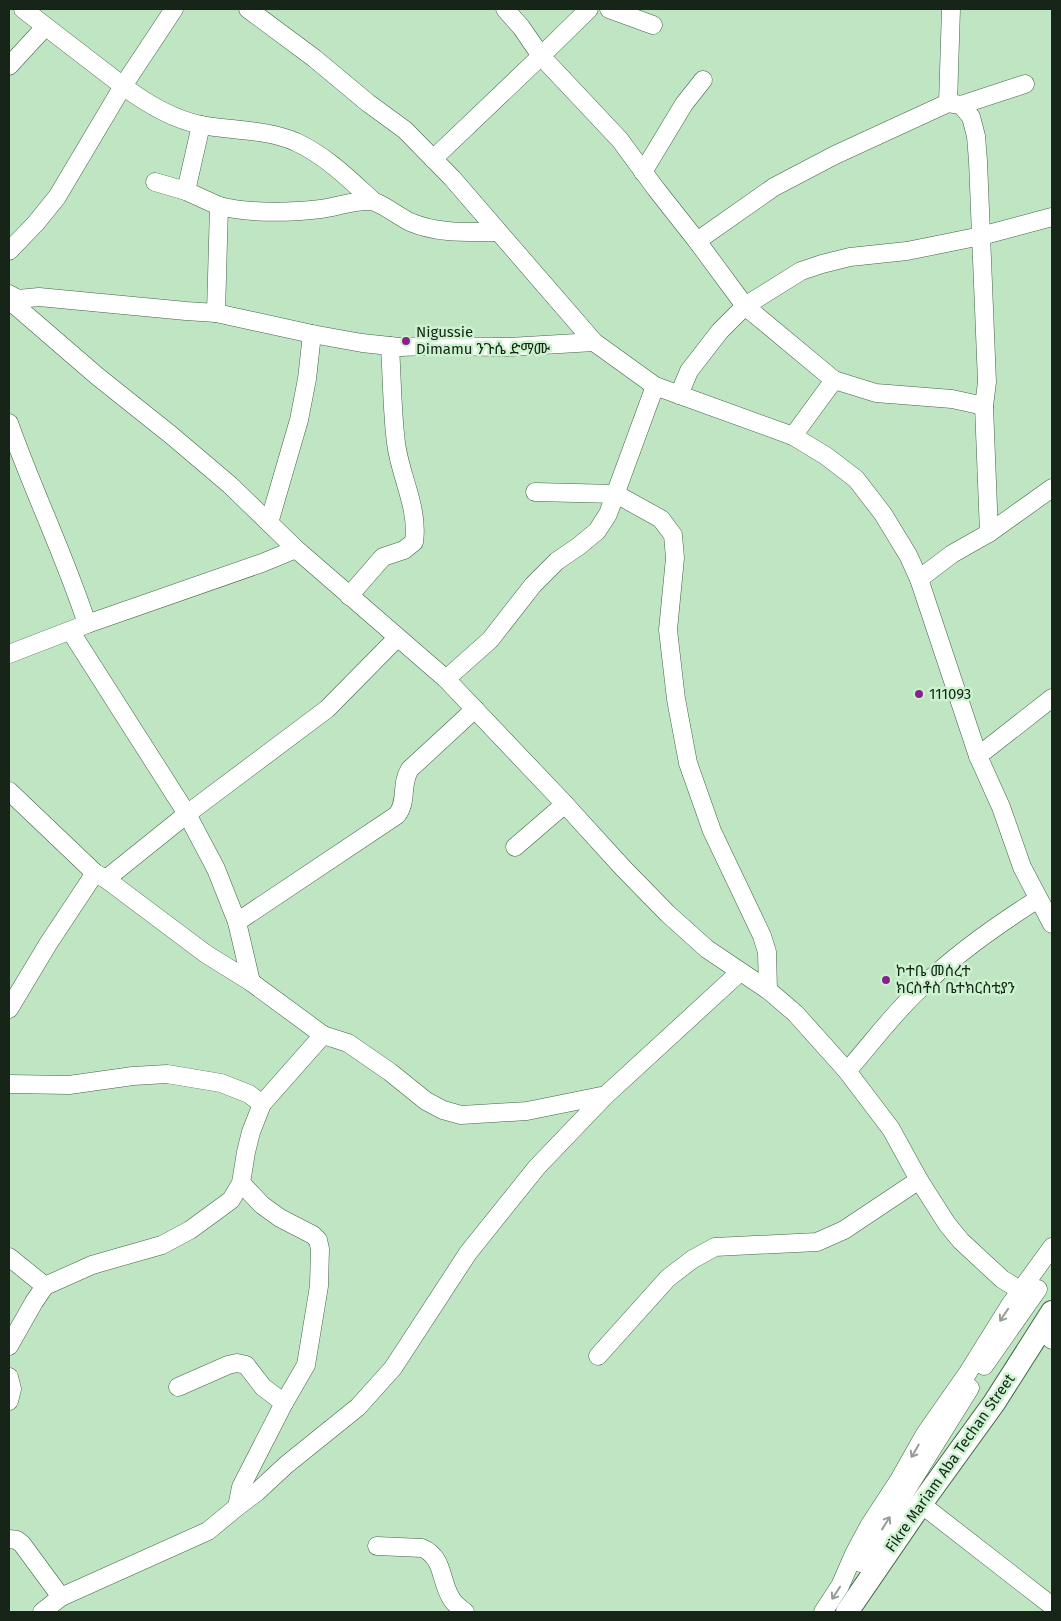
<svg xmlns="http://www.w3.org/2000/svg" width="1061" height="1621" font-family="'Fira Sans','Noto Sans Ethiopic',sans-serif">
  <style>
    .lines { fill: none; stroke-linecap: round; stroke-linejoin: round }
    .minor-casing { stroke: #426446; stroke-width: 19 }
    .major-casing { stroke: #426446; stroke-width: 24 }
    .minor { stroke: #fff; stroke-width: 18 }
    .major { stroke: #fff; stroke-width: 22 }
    .oneway { stroke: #969d97 }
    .poi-dot { fill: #88228a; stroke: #ccf2cf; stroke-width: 2 }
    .labels { text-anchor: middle; stroke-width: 5; stroke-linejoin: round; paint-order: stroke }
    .poi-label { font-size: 15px; fill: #162518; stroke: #ccf2cf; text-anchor: start }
    .street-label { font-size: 15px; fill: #162518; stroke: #ccf2cf }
  </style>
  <rect width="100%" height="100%" fill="#bfe5c2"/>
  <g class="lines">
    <g class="minor-casing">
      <g id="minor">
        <path d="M23,9L123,86L174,9"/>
        <path d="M248,9L314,58L368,103L405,130L452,178L594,342L655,386L793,436L826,456L856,479L883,514L908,555L919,579L978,756L1001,807L1022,867L1052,924"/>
        <path d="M589,9L541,56L620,140L656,189L697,241L745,306L720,331L689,371L679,395"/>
        <path d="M609,9L653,25"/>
        <path d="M9,66L45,27"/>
        <path d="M948,103L951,9"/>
        <path d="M961,105L1025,84"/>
        <path d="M433,159L541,56L521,27L505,9"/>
        <path d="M643,172L684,104L703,80"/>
        <path d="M155,182L186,191L201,125"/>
        <path d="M186,191L219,206L216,313"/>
        <path d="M219,206C253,214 286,213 321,209C337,207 354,200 370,201C379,201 401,218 410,222C438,234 468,232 497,232"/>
        <path d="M697,241L774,187L835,155L948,103L961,105L971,117L976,136L978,161L987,382L984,406L952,399L876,393L834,380L793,436"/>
        <path d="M9,251L36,223L57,197L123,86C147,104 172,119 201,125C233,131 266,129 296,142C326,156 348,178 372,200"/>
        <path d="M9,294L18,299L39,297L186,311L216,313L312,334L362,343L399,347L429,346L509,347L594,342"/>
        <path d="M9,300L97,376L171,435L230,485L296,549L446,679L562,801L623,868L668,914L707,949L768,990L795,1013L847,1071L891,1129L919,1180L947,1224L961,1241L1002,1279L1031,1297"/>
        <path d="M834,380L745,306L801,271L822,264L850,257L907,251L981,236L1052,217"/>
        <path d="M9,423C33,491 65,556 87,624"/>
        <path d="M535,492L616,494L661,519L673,535L675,558L668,630L676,699L688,763L712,831L762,936L767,952L768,990"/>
        <path d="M269,523L299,420L307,379L312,334"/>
        <path d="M989,533L1052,488"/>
        <path d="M919,579L952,554L989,533L984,406"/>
        <path d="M349,596L383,557L404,550L414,542C419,508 400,476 396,443C392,411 392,378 390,346"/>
        <path d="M71,632L187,814L216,869L237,922L251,982"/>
        <path d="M9,654L87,624L262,563L296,549"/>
        <path d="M446,679L490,640L533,585L557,561L579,546L597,531L608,514L655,386"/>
        <path d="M978,756L1052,698"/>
        <path d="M9,791L95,873L106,879L206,954L251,982L323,1035"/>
        <path d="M515,847L565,804"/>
        <path d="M106,879L187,814L327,709L397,638"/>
        <path d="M237,922L397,815C408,801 400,784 410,769L475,709"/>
        <path d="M9,1009L48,944L95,873"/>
        <path d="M847,1071C872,1043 895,1011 923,986C958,952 997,925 1038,899"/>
        <path d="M9,1084L69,1085L133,1076L167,1074L221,1083L249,1094L262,1104L323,1035L348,1043L390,1072L426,1101L443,1110L461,1115L527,1111L606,1095L740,972"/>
        <path d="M9,1257L45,1286"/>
        <path d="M1041,1329L1052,1340"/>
        <path d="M9,1346L34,1302L45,1286L92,1265L162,1245L190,1230L231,1200L241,1183L246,1152L251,1132L262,1104"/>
        <path d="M598,1356L668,1278L693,1259L715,1247L817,1242L844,1230L919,1180"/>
        <path d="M984,1366L1038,1289"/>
        <path d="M9,1377L12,1389L9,1401"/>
        <path d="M178,1387L228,1365L237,1363L246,1365L263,1387L284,1403"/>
        <path d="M921,1504L1052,1606"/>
        <path d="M237,1507L257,1492L286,1465L358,1407L393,1368L468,1253L537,1167L606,1095"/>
        <path d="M9,1539L17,1540L22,1544L61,1597"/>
        <path d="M377,1546L422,1548C444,1557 440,1581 451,1598C454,1604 460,1608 465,1612"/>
        <path d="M861,1563L970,1388"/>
        <path d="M42,1612L61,1597L208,1531L237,1507L241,1487L284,1403L306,1365L319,1286L320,1249L318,1240L313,1235L280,1218L262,1205L241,1183"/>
        <path d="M823,1612L840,1586L854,1554L869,1526L899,1480L925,1434L967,1374L1010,1305L1052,1247"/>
      </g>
    </g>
    <g class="major-casing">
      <path id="major" d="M847,1612L921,1504L994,1403L1052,1312"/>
    </g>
    <use href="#minor" class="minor"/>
    <use href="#major" class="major"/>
  </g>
  <defs><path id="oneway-shaft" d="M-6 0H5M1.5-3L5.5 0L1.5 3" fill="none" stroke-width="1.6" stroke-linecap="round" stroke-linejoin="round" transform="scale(1.25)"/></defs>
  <g class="oneway">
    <use href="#oneway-shaft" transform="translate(1004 1315) rotate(124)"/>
    <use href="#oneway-shaft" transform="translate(915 1451) rotate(120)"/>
    <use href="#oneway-shaft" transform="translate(886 1523) rotate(-58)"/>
    <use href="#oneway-shaft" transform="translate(836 1593) rotate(123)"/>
  </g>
  <g class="poi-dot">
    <circle cx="406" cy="341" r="5"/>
    <circle cx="919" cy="694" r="5"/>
    <circle cx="886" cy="980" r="5"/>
  </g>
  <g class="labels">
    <g class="poi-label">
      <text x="416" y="337">Nigussie<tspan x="416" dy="17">Dimamu ንጉሴ ድማሙ</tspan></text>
      <text x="929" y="699">111093</text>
      <text x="896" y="976">ኮተቤ መሰረተ<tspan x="896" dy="17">ክርስቶስ ቤተክርስቲያን</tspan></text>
    </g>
    <g class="street-label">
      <text transform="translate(950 1463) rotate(-55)" y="5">Fikre Mariam Aba Techan Street</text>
    </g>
  </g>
  <rect width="1061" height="1621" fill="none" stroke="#162518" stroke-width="20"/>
</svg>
